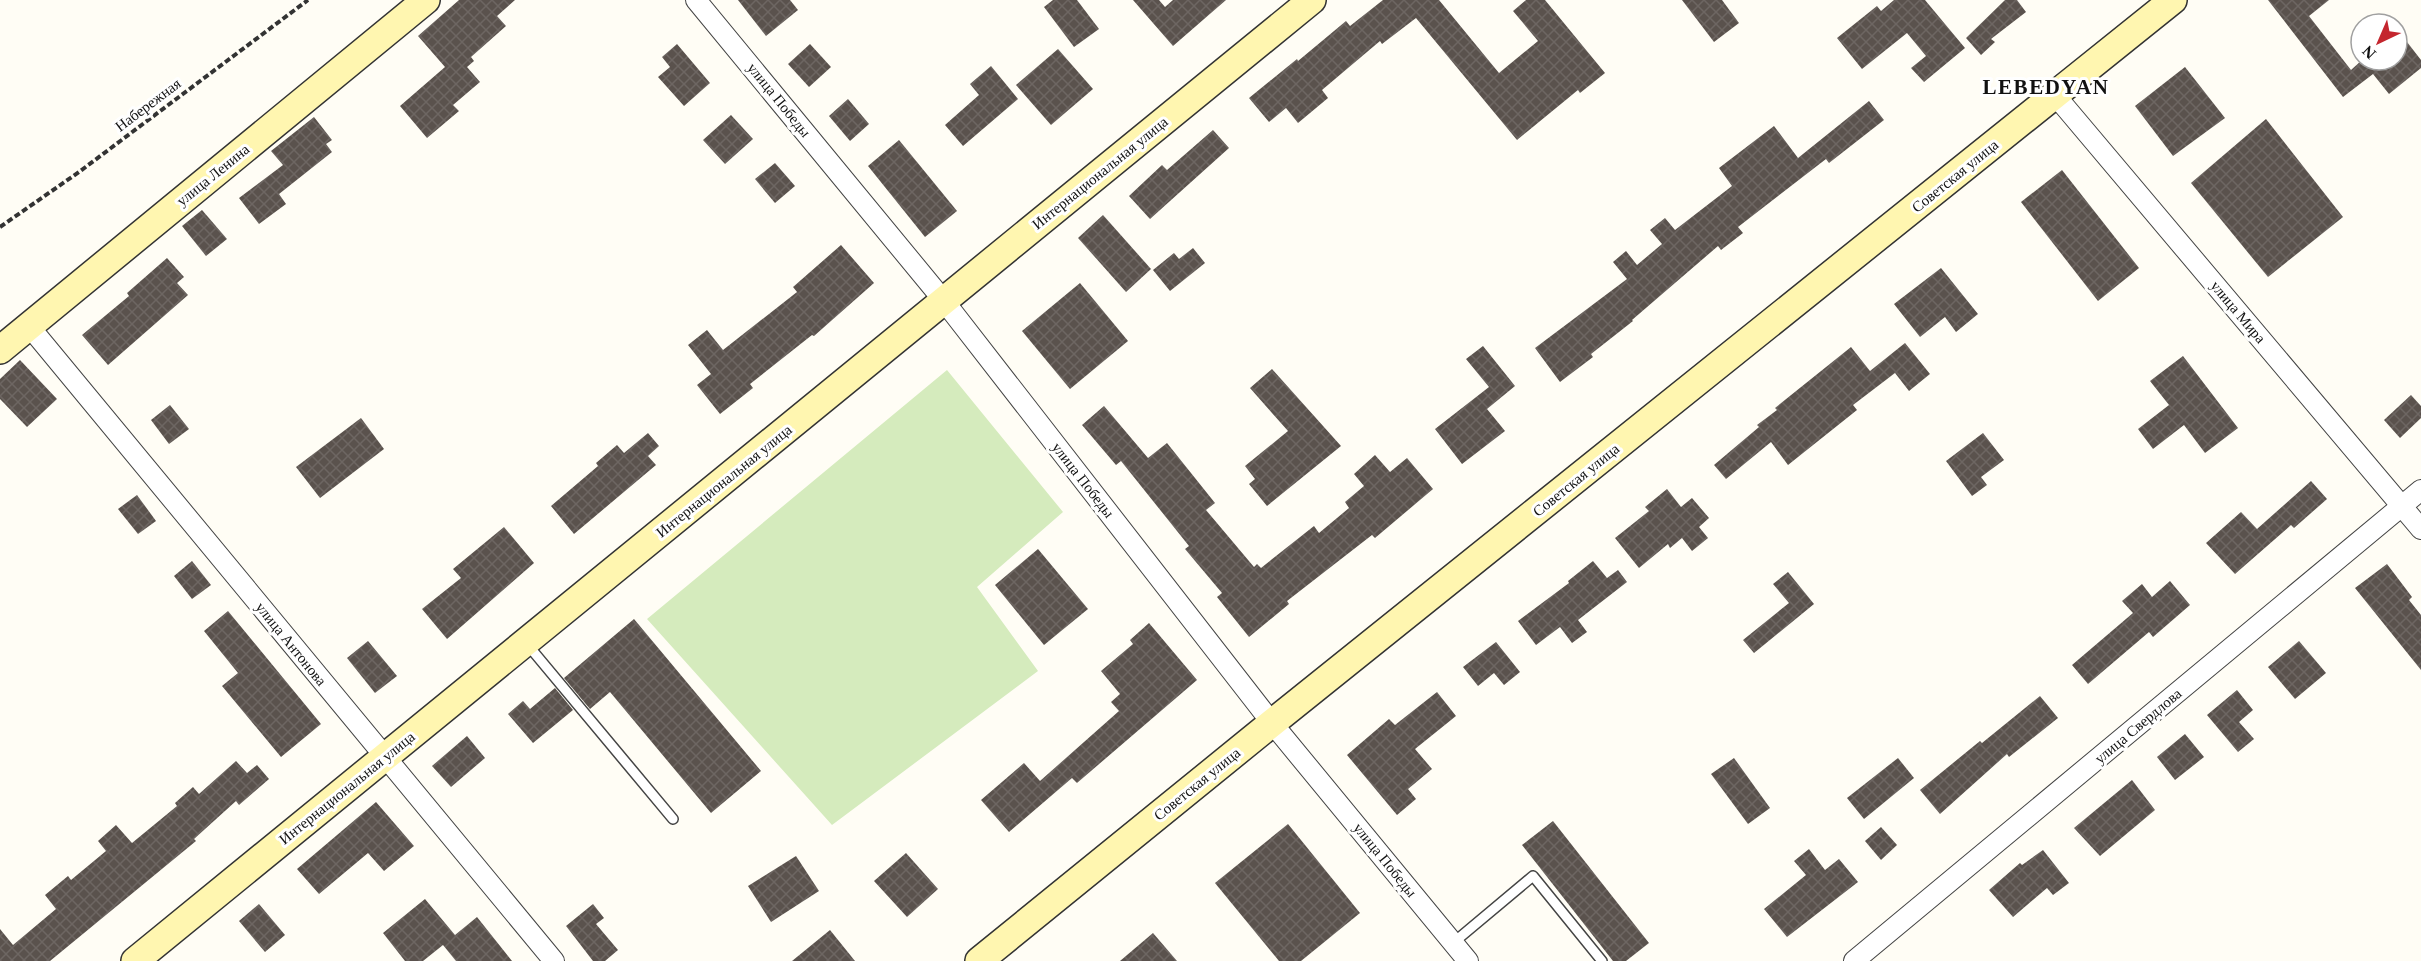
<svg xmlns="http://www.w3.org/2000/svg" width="2421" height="961" font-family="'Times New Roman',serif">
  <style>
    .park { fill: #d5ebbd }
    .building { fill: url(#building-cross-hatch) }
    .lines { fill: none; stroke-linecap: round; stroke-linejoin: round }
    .lane-casing { stroke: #444; stroke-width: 12 }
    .street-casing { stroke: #444; stroke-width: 22 }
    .secondary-casing { stroke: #333; stroke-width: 30 }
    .path { stroke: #333; stroke-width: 4; stroke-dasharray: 6 3; stroke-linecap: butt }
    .lane { stroke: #fff; stroke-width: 9 }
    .street { stroke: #fff; stroke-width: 20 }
    .secondary { stroke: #fff6b0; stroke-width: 27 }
    .labels { text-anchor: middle; stroke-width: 6; stroke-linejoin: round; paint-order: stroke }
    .street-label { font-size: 15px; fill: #111; stroke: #fff }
    .district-label { font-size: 21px; font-weight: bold; letter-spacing: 1.5px; fill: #111; stroke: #fff }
  </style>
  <defs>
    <pattern id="building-cross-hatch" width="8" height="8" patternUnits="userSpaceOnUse" patternTransform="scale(1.5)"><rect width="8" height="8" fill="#5a524d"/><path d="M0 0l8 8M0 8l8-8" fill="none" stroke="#6d6662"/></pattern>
  </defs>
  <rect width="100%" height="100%" fill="#fffdf5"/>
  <path class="park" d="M947,370L1063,512L977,587L1038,671L832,825L647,619Z"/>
  <g class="building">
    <path d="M459,0H515L497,16L506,26L471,57L474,61L467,67L480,82L453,105L459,111L427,138L400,106L445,67L418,36Z"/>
    <path d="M738,0H790L798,10L766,36Z"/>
    <path d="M1053,0H1077L1099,29L1074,47L1044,7Z"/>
    <path d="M1133,0H1159L1165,7L1173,0H1226L1173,46Z"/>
    <path d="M1383,0H1439L1499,73L1538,41L1513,11L1526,0H1545L1605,73L1580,93L1578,90L1517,140L1416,18L1382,44L1380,41L1322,90L1328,98L1298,123L1286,108L1269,122L1249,98L1297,59L1298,61L1346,21L1350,26Z"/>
    <path d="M1682,0H1722L1739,23L1714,42Z"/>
    <path d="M1894,0H1925L1965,48L1924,82L1911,68L1926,56L1907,33L1862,69L1837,38L1877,6L1881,11Z"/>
    <path d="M2005,0H2017L2026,12L1991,39L1995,42L1981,55L1966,38Z"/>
    <path d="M2268,0H2329L2309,16L2351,70L2362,60H2397V29L2421,60V68L2389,94L2373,74L2343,97Z"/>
    <path d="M677,44L710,83L684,106L658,77L670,67L662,57Z"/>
    <path d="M810,44L831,67L809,87L788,64Z"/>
    <path d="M1058,49L1093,89L1051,125L1016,85Z"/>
    <path d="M991,66L1018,99L963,146L945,125L979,95L970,84Z"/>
    <path d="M2185,67L2225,118L2173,156L2135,106Z"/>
    <path d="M848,99L869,124L850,141L829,116Z"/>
    <path d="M1869,101L1884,120L1829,163L1826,159L1738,227L1743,233L1721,250L1718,246L1632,320L1633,321L1591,354L1593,357L1560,382L1535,348L1627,279L1613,262L1626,251L1637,265L1662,244L1650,230L1665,218L1675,230L1732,186L1719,168L1774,126L1798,158Z"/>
    <path d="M731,115L753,139L725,164L703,140Z"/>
    <path d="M314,117L332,140L326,144L332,152L279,194L286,204L259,224L239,198L283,165L271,151Z"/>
    <path d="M2266,119L2343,217L2268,277L2191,183Z"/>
    <path d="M1213,130L1229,148L1150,219L1129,196L1162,165L1167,170Z"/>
    <path d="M899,140L957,211L925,237L868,166Z"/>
    <path d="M775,163L795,186L775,203L755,179Z"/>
    <path d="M2062,170L2139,268L2098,301L2021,202Z"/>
    <path d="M202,210L227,239L206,256L182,226Z"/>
    <path d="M1103,215L1151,269L1126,292L1078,238Z"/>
    <path d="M841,245L874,283L814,336L812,335L750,384L753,388L720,414L697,385L711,374L688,345L707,330L723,350L797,292L793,287Z"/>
    <path d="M1193,248L1205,263L1170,291L1153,270L1174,253L1179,259Z"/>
    <path d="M167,258L184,277L177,283L188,295L108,365L82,335L129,296L127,293Z"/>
    <path d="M1941,268L1978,314L1956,332L1945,317L1920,337L1894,304Z"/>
    <path d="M1080,283L1128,341L1070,389L1022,331Z"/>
    <path d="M1905,343L1930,374L1909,391L1895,373L1853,405L1857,410L1788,465L1771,442L1726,479L1714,465L1759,427L1757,425L1777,410L1775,408L1851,347L1870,371Z"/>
    <path d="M1483,346L1515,386L1487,409L1505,431L1462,464L1435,429L1489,387L1466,359Z"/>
    <path d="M2183,356L2238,428L2205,453L2184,425L2153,449L2138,429L2169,405L2150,381Z"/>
    <path d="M20,360L57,399L27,427L0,399V379Z"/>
    <path d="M1272,369L1341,446L1267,506L1249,484L1255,479L1245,466L1288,431L1250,388Z"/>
    <path d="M2411,395L2421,406V418L2400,438L2384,420Z"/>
    <path d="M170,405L189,429L169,444L151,420Z"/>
    <path d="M1104,406L1148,458L1167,443L1215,503L1206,510L1254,567L1257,564L1261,568L1314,526L1319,533L1349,508L1345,502L1364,486L1354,474L1375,455L1390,472L1407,458L1433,489L1375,538L1372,535L1287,601L1289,604L1249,637L1217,597L1222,593L1185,549L1189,546L1121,461L1116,465L1082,425Z"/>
    <path d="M361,418L384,449L320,498L296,467Z"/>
    <path d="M648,433L659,446L648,456L656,465L574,534L551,506L598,466L596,463L617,445L624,453Z"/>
    <path d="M1983,433L2004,460L1981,477L1987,485L1972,496L1946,461Z"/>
    <path d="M2311,481L2327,499L2294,528L2291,525L2235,574L2206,543L2241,512L2257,529Z"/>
    <path d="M1667,489L1681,507L1692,498L1709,518L1699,527L1708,538L1692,551L1682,538L1670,548L1668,544L1639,568L1615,538L1649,511L1645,507Z"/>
    <path d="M137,495L156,521L138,534L118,509Z"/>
    <path d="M504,527L534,563L447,639L422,609L461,578L453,569Z"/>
    <path d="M1038,549L1088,609L1044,645L995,585Z"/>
    <path d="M192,561L211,585L192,599L174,576Z"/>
    <path d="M1593,561L1607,578L1618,570L1627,582L1578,620L1587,632L1572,643L1560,627L1536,645L1518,621L1569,583L1568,581Z"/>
    <path d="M2387,564L2412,597L2409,600L2421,615V670L2355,588Z"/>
    <path d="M1788,572L1814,604L1754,653L1743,640L1789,603L1773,584Z"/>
    <path d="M2170,581L2190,605L2153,637L2149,632L2088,684L2072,665L2133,613L2122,601L2142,584L2152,597Z"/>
    <path d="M228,611L321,724L281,757L222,686L238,673L204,631Z"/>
    <path d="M634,619L761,771L711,813L610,692L590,709L564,678Z"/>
    <path d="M1149,623L1197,680L1077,783L1072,778L1009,832L981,800L1024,763L1040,781L1119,711L1111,702L1120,694L1101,671L1133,644L1130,640Z"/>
    <path d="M368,641L397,676L375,693L347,658Z"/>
    <path d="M2299,641L2326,673L2295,699L2268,667Z"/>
    <path d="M1496,642L1520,672L1504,685L1494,673L1478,686L1463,667Z"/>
    <path d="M555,688L573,710L533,743L508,714L523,701L530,709Z"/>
    <path d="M2237,690L2253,710L2239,722L2254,739L2238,752L2207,715Z"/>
    <path d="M1437,692L1456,716L1415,749L1432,769L1408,789L1416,799L1397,815L1347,755L1389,719L1395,725Z"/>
    <path d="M2040,696L2058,718L2009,757L2007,754L1940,814L1920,790L1980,741L1982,743Z"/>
    <path d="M2185,734L2204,757L2175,780L2157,757Z"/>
    <path d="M467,736L485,758L451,787L432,766Z"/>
    <path d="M1734,758L1770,808L1748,824L1711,774Z"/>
    <path d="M1898,758L1914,778L1864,819L1847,798Z"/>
    <path d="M236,761L247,773L257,765L269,779L239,805L236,801L194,839L196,841L50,961H0V929L13,945L56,909L45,895L68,876L71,880L106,851L98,841L116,825L132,843L177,806L175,803L193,787L199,794Z"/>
    <path d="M2132,780L2155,810L2100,856L2074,828Z"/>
    <path d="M376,802L414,846L384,871L368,853L319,894L297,869Z"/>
    <path d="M1553,821L1649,943L1626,961H1613L1522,845Z"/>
    <path d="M1288,824L1360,913L1301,961H1279L1215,883Z"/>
    <path d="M1881,827L1897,845L1881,860L1865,841Z"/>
    <path d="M1809,849L1825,870L1839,859L1858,882L1787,937L1764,909L1806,875L1794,861Z"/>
    <path d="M2043,850L2069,883L2053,895L2047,888L2013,917L1989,890L2020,863L2022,865Z"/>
    <path d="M906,853L938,889L907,917L874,881Z"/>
    <path d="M796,856L819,891L771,922L748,886Z"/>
    <path d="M425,899L455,935L477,917L512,961H456L443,945L423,961H405L383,933Z"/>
    <path d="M259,904L285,935L265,952L239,921Z"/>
    <path d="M593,904L604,918L596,924L618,950L605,961H593L566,926Z"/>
    <path d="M830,930L855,961H792Z"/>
    <path d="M1153,933L1177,961H1120Z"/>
  </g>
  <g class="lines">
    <g class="lane-casing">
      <g id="lane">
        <path d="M527,644L673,819"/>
        <path d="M1453,943L1533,876L1602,961"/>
      </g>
    </g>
    <g class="street-casing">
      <g id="street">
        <path d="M696,0L944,301L1272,723L1468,961"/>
        <path d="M2055,95L2421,529"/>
        <path d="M29,326L554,961"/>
        <path d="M1854,961L2421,490"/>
      </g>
    </g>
    <g class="secondary-casing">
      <g id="secondary">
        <path d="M0,350L426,0"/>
        <path d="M135,961L1312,0"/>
        <path d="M979,961L1272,723L2173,0"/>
      </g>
    </g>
    <path class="path" d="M0,227L79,172L308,0"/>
    <use href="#lane" class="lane"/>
    <use href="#street" class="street"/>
    <use href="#secondary" class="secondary"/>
  </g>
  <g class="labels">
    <g class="street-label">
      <text transform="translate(779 100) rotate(51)" y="5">улица Победы</text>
      <text transform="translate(148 105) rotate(-37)" y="5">Набережная</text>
      <text transform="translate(1100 173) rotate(-39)" y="5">Интернациональная улица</text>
      <text transform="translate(213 175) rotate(-39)" y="5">улица Ленина</text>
      <text transform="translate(1955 176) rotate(-39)" y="5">Советская улица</text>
      <text transform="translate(2238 312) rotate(50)" y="5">улица Мира</text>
      <text transform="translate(1083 480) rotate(52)" y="5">улица Победы</text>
      <text transform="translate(1576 480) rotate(-39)" y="5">Советская улица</text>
      <text transform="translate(724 481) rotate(-39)" y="5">Интернациональная улица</text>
      <text transform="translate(291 644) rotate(51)" y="5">улица Антонова</text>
      <text transform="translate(2138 726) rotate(-40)" y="5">улица Свердлова</text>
      <text transform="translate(1197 784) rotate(-39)" y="5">Советская улица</text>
      <text transform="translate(347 788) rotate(-39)" y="5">Интернациональная улица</text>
      <text transform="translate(1385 860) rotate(51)" y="5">улица Победы</text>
    </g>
    <g class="district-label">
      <text x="2046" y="94">LEBEDYAN</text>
    </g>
  </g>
  <g transform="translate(2379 42) rotate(224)"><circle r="28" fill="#ffffff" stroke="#a0a0a0" stroke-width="1.5"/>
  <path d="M0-4.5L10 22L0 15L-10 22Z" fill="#c4262e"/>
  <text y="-9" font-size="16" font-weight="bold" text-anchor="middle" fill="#111111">N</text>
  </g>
</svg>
